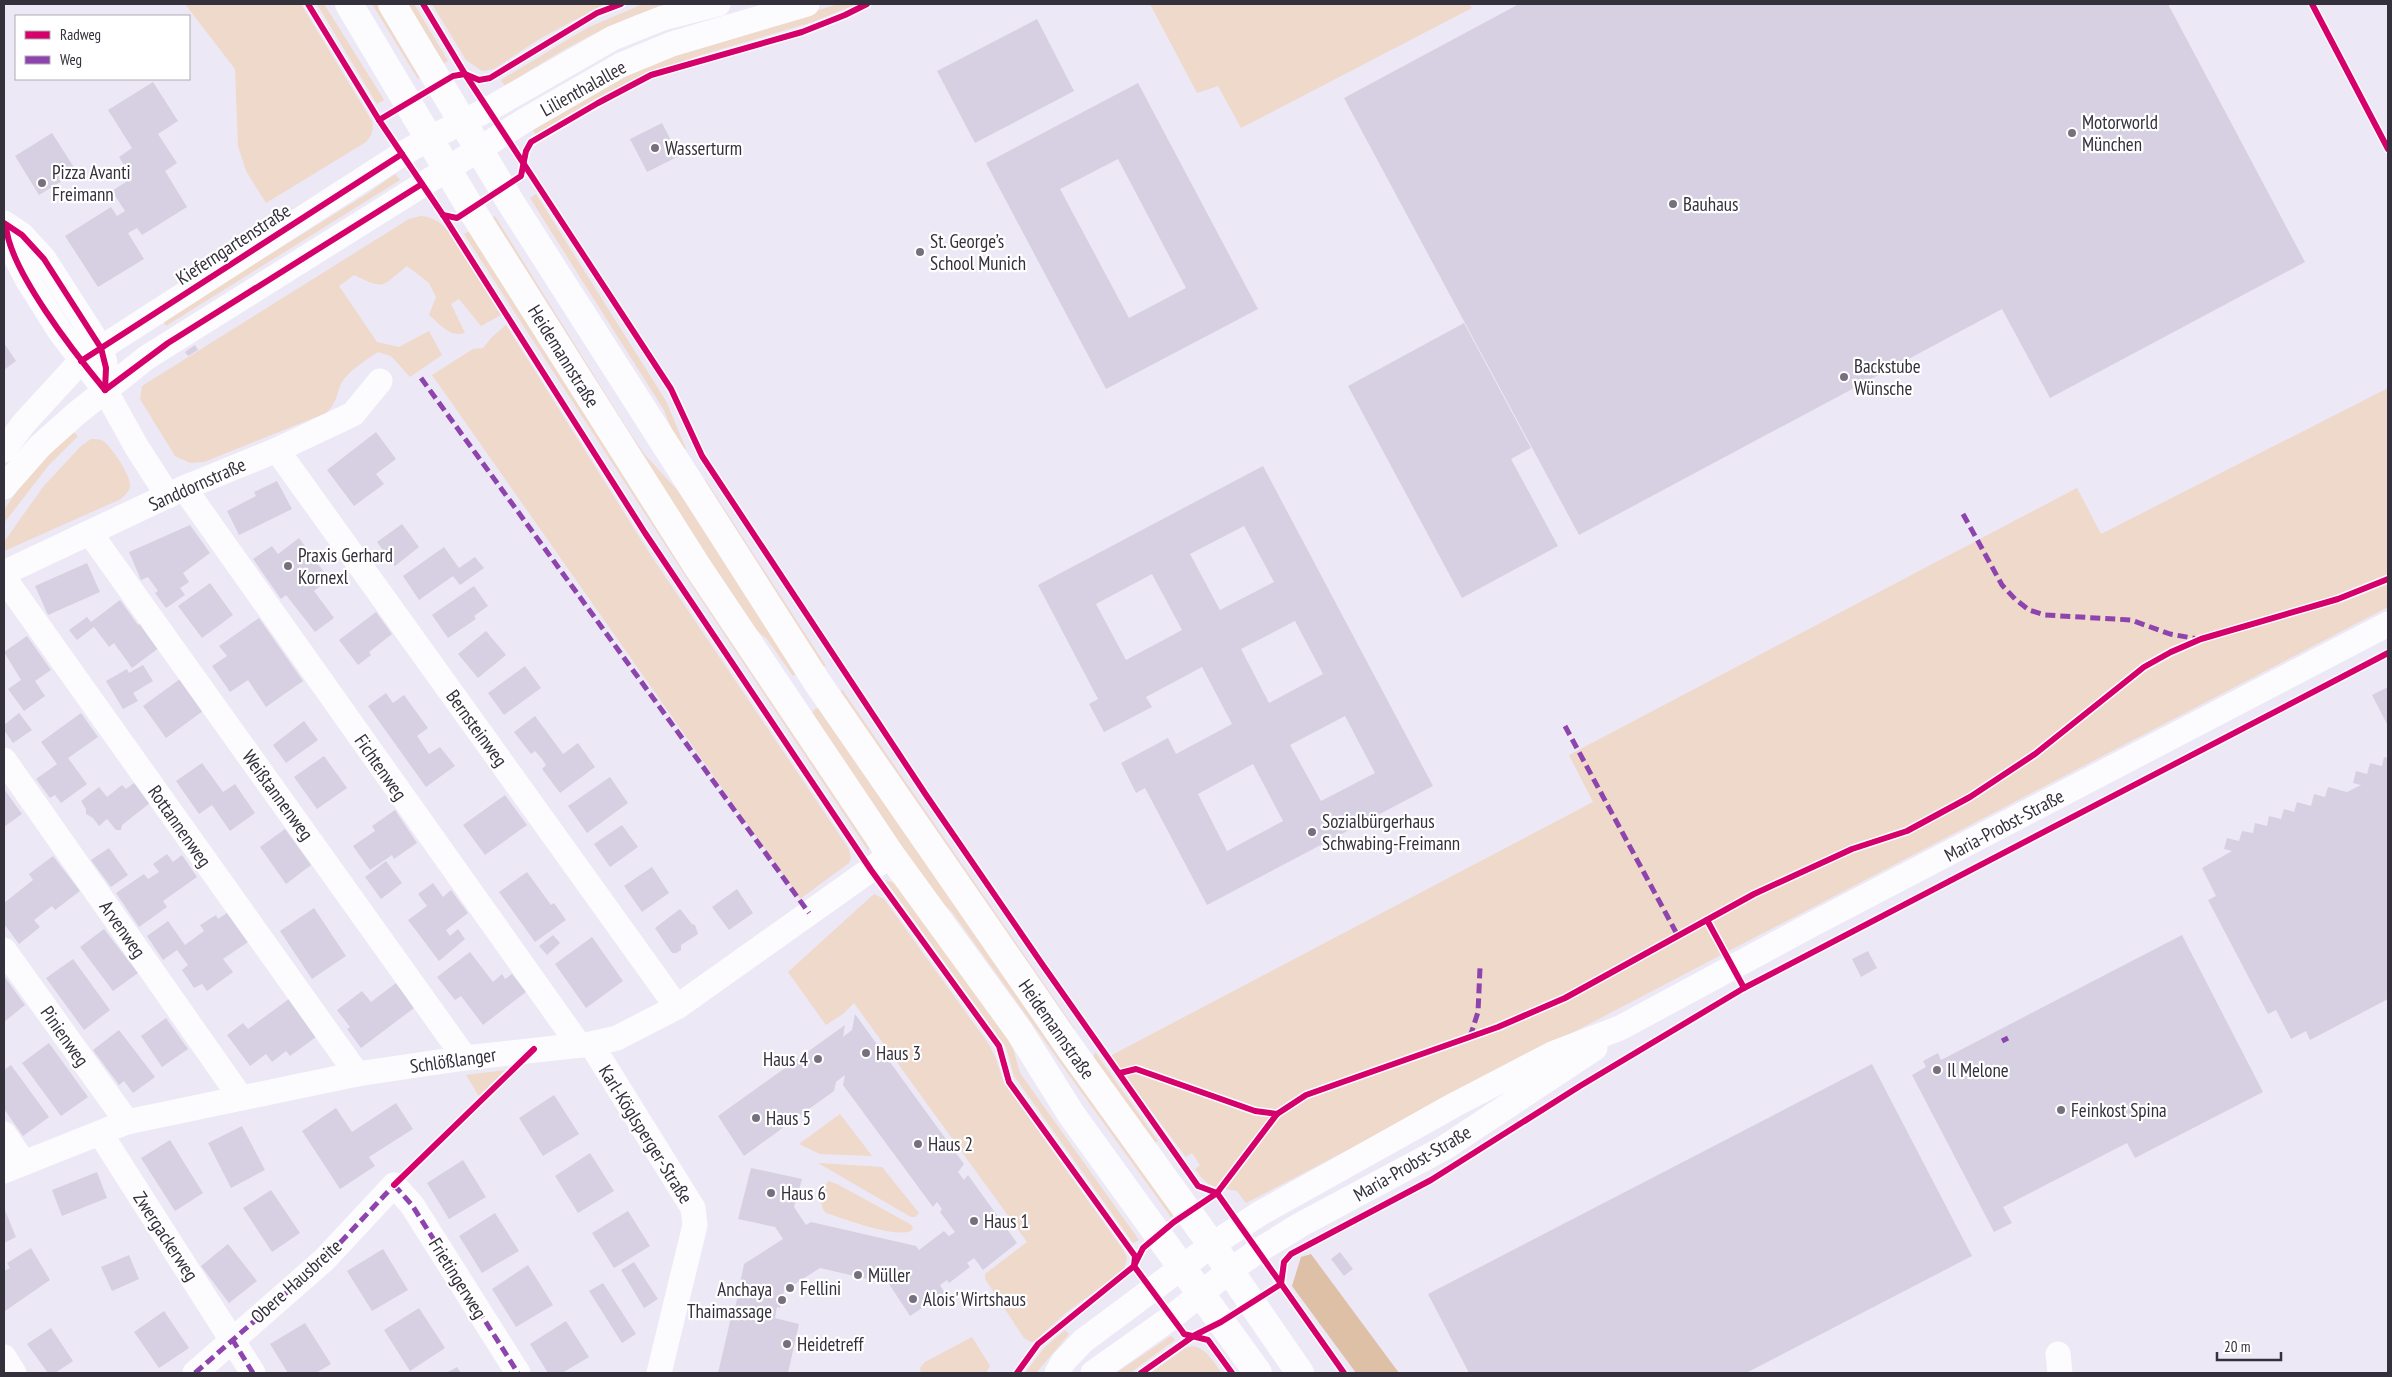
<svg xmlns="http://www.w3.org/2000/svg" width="2392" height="1377" font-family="'PT Sans Narrow',sans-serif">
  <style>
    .green { fill: #eed9cb }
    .forest { fill: #dec0a7 }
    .building { fill: #d7d0e2; fill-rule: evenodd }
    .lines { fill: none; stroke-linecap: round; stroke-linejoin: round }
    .street { stroke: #fcfcfe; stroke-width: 25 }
    .secondary { stroke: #fcfcfe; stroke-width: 28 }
    .quiet { stroke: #8e44ad; stroke-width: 5; stroke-dasharray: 10 5; stroke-linecap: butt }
    .cycleway-casing { stroke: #fff; stroke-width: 9 }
    .cycleway { stroke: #d6006c; stroke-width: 6 }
    .poi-dot { fill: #75707d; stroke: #fff; stroke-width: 2 }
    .labels { text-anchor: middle; stroke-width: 4.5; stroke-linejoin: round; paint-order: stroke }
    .street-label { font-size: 19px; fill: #34303c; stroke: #fff }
    .poi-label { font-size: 19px; fill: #34303c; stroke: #fff; text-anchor: start }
  </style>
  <rect width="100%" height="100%" fill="#ede8f5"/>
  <g class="green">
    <path d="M185,4H301L372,121C374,130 372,135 366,142L266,203L246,171L238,146L235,69Z"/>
    <path d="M317,4H324L384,100L377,104Z"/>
    <path d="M372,4H379L425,75L418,79Z"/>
    <path d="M404,4H414L448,61L441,65Z"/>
    <path d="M432,4H605L541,38L494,69L482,71L466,60Z"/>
    <path d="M643,4H669C607,22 559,52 505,86L501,80L587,28Z"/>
    <path d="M838,4H857L813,22L701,55L652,72L604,94L536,135L533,130L592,92L655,62Z"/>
    <path d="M1150,4H1469L1472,8L1241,128L1218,86L1197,93Z"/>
    <path d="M395,174L400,180L166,326L163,321L370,192Z"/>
    <path d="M536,194L666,401L686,449L680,450L664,410L530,198Z"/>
    <path d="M421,216C433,217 439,222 448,230L501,315L481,326L459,299L451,304L465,333C450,338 440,324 429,315L436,297L429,283L407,266C381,286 387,291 354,275L339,286L377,342L399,347L429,331L442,355L410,377L391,356L378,352C367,359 352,369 344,379C336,389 340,400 326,413L204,462L190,463L175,456L140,399L142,386L409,219Z"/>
    <path d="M495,216L626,427L645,455L678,491L798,673L793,676L767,639L747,622L488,220Z"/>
    <path d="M470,231L869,845V852L684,574L464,234Z"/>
    <path d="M506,325L652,557L849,849L851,859L849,863L800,899L432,375L473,349L483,348L492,337Z"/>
    <path d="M2388,388V607L1250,1201L1246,1203L1237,1191C1214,1186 1209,1189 1195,1169L1200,1165L1192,1153L1186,1157L1110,1056L1593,802L1569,755L2077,488L2101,534Z"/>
    <path d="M72,431L78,436L48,466L4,523V510L21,485Z"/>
    <path d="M91,439C95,439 99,439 103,441C111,446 132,477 130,487C129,492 124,496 121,499L4,551V542L43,487L81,446Z"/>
    <path d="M705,479L826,666H820L703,487Z"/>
    <path d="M842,689L1075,1029L1069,1030L839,694Z"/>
    <path d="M819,708L1176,1213L1171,1217L952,912L931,894L811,715L815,709Z"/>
    <path d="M885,880L898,884L1012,1045L1020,1073L1139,1240L1133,1243L1014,1076L1006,1047Z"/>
    <path d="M874,894L884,899L988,1043L995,1056L1004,1083L1124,1251L1127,1258L1124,1270L1067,1312L1035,1341L1031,1342L1024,1338L985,1279V1274L1027,1242L854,1003L843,1014L826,1025L788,972Z"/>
    <path d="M1095,1052L1158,1141L1152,1144L1092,1062Z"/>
    <path d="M506,1070L479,1096L466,1075Z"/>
    <path d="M840,1114L872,1156L820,1154L799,1144Z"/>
    <path d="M818,1163L882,1167L919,1213L915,1217H911Z"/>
    <path d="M828,1181L837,1184L910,1224L913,1227L911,1231C894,1238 845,1219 826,1213C817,1204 823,1191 828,1181Z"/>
    <path d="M1065,1330L1069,1334L1036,1373H1025L1044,1348Z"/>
    <path d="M1171,1336L1175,1340L1130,1373H1116Z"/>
    <path d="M972,1337L990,1366L986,1373H921L920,1368L925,1362Z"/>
    <path d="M1192,1346C1207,1348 1213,1362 1222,1373H1151L1185,1348Z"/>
  </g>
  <path class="forest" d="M1311,1254L1399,1373H1356L1292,1286L1301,1257Z"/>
  <g class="building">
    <path d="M1519,4H2168L2305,262L2050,398L2002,309L1579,535L1344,98Z"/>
    <path d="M1037,19L1074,91L975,143L937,71Z"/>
    <path d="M153,82L178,121L158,134L177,163L165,171L187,207L142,235L137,228L128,233L144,259L98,287L65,236L111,207L117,216L125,211L112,191L132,178L119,157L132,148L108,110Z"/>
    <path d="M1138,83L1258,309L1106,389L986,163ZM1118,159L1186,288L1129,318L1060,189Z"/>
    <path d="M662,123L679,156L647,172L630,139Z"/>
    <path d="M52,133L77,172L39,195L15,156Z"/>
    <path d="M1464,323L1531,448L1511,459L1558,546L1462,598L1348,386Z"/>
    <path d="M4,343L16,361L4,370Z"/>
    <path d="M195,345L198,350L188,356L185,352Z"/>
    <path d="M376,432L396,459L376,474L384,484L354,506L327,470Z"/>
    <path d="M1263,466L1433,786L1207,905L1145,788L1136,793L1121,763L1168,738L1176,754L1232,724L1202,667L1146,697L1152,707L1104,732L1089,704L1098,699L1038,585ZM1244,526L1274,582L1220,610L1190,554ZM1152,574L1182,630L1126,660L1096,604ZM1295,621L1323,674L1269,703L1241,649ZM1345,716L1375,773L1321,801L1290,745ZM1253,764L1283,821L1227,851L1198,794Z"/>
    <path d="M277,481L292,509L239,535L227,511L256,496L254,492Z"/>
    <path d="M402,524L419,547L395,566L377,542Z"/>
    <path d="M190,525L210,553L183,573L189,582L180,588L185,595L166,608L155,593L158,591L148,577L141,580L129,552Z"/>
    <path d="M299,538L329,579L314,591L334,618L315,632L286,595L281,599L253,559L272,546L278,554Z"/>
    <path d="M444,547L459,568L475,557L484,568L460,585L453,576L419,600L403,576Z"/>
    <path d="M87,563L100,592L48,615L35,586Z"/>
    <path d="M210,583L233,615L202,638L178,606Z"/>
    <path d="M474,586L488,606L474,616L476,619L448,638L432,615Z"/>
    <path d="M120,600L138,625L142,623L160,647L132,668L114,643L109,647L94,627L77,640L69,630L87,617L91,622Z"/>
    <path d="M376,612L392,634L369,652L371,655L358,665L339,640Z"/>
    <path d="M259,618L303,681L266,707L248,680L230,692L212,666L227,656L219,646Z"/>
    <path d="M486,631L506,655L478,678L458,654Z"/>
    <path d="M27,636L51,670L35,681L45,696L24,711L8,689L21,680L4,652Z"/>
    <path d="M143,665L153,681L133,693L138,701L123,709L106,681L127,669L129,673Z"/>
    <path d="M525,666L541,688L504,715L488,693Z"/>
    <path d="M180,679L203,711L166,738L143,706Z"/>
    <path d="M2388,687V726L2372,695Z"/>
    <path d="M386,693L393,703L404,695L428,728L417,736L429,754L440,747L455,766L426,787L368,706Z"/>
    <path d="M19,713L32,730L13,743L4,730V725Z"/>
    <path d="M81,713L98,737L68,758L87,784L61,803L55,795L50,798L36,779L57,764L41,742Z"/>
    <path d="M535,716L563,754L578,743L595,767L560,793L542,769L546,765L542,759L535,751L531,754L514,732Z"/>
    <path d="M304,721L318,740L286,763L273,745Z"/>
    <path d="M324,756L347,788L317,809L294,777Z"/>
    <path d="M2384,757L2388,758V999L2310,1040L2306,1031L2291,1039L2276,1010L2268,1014L2208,900L2216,896L2202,868L2232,851L2224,849L2227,838L2239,841L2242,831L2253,833L2255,823L2267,826L2269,816L2281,819L2284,809L2294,812L2297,802L2311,806L2314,794L2325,797L2328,787L2347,792L2361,785L2353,783L2356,771L2367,774L2370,763L2382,766Z"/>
    <path d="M202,763L223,792L235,784L255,813L230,831L212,805L199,814L176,781Z"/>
    <path d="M610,777L628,803L587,833L568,806Z"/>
    <path d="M134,783L150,803L122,825L121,830H116L107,819L99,826L93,818L86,814V809L81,801L99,787L107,797L122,785L126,789Z"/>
    <path d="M4,789L22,814L4,827Z"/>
    <path d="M505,795L527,825L485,855L463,825Z"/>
    <path d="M395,810L417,843L394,859L392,855L370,870L353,846L375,831L372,826Z"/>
    <path d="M622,825L638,847L610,867L594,844Z"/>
    <path d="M285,829L311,865L286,884L260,847Z"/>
    <path d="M109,848L128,875L111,887L91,860Z"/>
    <path d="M167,854L173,862L182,855L197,877L163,901L167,907L139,927L116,893L144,874L148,879L159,872L153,864Z"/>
    <path d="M53,856L80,891L55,910L52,906L34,920L40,927L19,944L4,924V903L33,880L29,874Z"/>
    <path d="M386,861L402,883L381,899L365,877Z"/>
    <path d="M652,867L669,893L642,912L624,886Z"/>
    <path d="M527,872L551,905L554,903L566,920L535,942L499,892Z"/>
    <path d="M433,883L443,897L451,890L468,913L446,930L450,936L458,929L465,939L439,961L408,920L427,906L418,894Z"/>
    <path d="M737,889L753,913L729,930L712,907Z"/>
    <path d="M314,908L346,956L312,979L280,931Z"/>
    <path d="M680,909L692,924L695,925L698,934L681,945V950L676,953H672L655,928Z"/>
    <path d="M230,911L251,940L223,959L233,972L207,991L202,984L194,988L182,970L188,965L177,950L163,960L147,936L168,921L185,945L204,931L200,925L216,915L218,919Z"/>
    <path d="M104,929L138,973L113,991L80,947Z"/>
    <path d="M553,935L560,943L547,955L539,946Z"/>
    <path d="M2182,935L2263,1092L2135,1158L2127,1143L2003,1207L2012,1223L1994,1232L1912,1075L1926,1067L1923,1061L1938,1053L1941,1060Z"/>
    <path d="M592,937L623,981L586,1008L555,964Z"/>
    <path d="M1868,951L1877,968L1861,977L1852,959Z"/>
    <path d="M470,952L493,982L502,974L505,979L512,974L526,992L483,1025L461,996L455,1000L437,977Z"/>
    <path d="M73,959L110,1010L84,1030L46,978Z"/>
    <path d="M4,976L25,1005L4,1022Z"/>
    <path d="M396,983L414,1008L361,1048L347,1029L350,1027L337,1010L362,991L371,1002Z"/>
    <path d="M289,999L316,1037L290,1056L286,1051L272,1062L266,1054L250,1066L227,1035L243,1023L248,1029Z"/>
    <path d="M855,1014L964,1164L958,1172L964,1180L968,1175L1017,1243L983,1270L974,1258L967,1263L970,1267L949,1283L947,1280L940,1285L945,1293L910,1316L889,1284L820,1268L784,1291L780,1308L777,1307L775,1318L799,1324L788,1373H718L733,1309H735L744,1264L783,1239L775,1227L738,1219L751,1168L802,1179L794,1207L806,1225L811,1222L916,1246L919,1250L944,1231L949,1236L955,1232L940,1212L942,1209L937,1202L933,1207L843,1085L845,1075L836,1082L834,1091L744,1156L718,1116L845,1025L843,1037L852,1030Z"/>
    <path d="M166,1018L188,1049L162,1067L141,1036Z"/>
    <path d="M119,1030L155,1077L133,1093L124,1081L119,1085L93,1050Z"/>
    <path d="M49,1043L88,1097L61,1116L22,1063Z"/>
    <path d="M1872,1064L1972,1256L1746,1373H1469L1428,1294Z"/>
    <path d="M11,1065L49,1117L23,1136L4,1109V1070Z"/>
    <path d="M554,1095L579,1134L543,1156L519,1118Z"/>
    <path d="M396,1103L413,1129L369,1157L375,1166L340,1189L302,1131L336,1108L352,1132Z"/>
    <path d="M242,1126L265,1170L231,1188L208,1143Z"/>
    <path d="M170,1140L203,1193L175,1211L141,1158Z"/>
    <path d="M590,1153L614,1191L578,1213L555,1176Z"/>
    <path d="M463,1160L486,1197L449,1219L427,1183Z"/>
    <path d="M97,1172L107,1198L62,1216L52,1190Z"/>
    <path d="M271,1190L300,1233L272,1252L243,1208Z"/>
    <path d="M4,1208L16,1237L4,1243Z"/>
    <path d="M628,1211L650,1246L614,1268L592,1233Z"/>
    <path d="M495,1213L519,1251L482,1273L459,1236Z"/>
    <path d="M228,1244L257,1281L229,1303L201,1266Z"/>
    <path d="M31,1248L50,1280L5,1311L4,1271L10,1268L7,1263Z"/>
    <path d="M383,1249L408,1290L372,1311L347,1271Z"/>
    <path d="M1340,1252L1353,1269L1344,1276L1331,1259Z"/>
    <path d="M129,1255L139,1279L112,1291L101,1267Z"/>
    <path d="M634,1262L658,1299L644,1308L621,1270Z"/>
    <path d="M528,1265L553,1305L516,1327L492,1289Z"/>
    <path d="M603,1283L636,1334L622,1343L589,1291Z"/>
    <path d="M419,1308L445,1348L410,1371L384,1330Z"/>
    <path d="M164,1311L189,1348L159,1368L134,1332Z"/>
    <path d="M566,1321L589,1357L562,1373H548L530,1344Z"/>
    <path d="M305,1323L331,1364L316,1373H288L270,1344Z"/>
    <path d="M51,1328L73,1361L55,1373H48L27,1344Z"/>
    <path d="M457,1367L461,1373H446Z"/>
  </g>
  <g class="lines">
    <g class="street">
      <path d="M4,223L22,235L44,259L101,348L105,363"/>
      <path d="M6,225V235L11,248L27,279L61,333L105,390L136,446L168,496"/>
      <path d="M4,450L24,423L81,361L402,154L430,138L489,109L613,38L663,18L718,4"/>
      <path d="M277,450L677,1007"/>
      <path d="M4,487L40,446L77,413L146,358L527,119L621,65L672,44L807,4"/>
      <path d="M184,488L579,1045"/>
      <path d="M90,533L465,1058"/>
      <path d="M4,573L184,488L277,450L353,414L380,381"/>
      <path d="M4,578L357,1074"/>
      <path d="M4,760L241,1098"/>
      <path d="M4,950L127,1122"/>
      <path d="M591,1044L693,1208L695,1225L659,1373"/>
      <path d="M100,1133L253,1373"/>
      <path d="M4,1134L24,1163"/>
      <path d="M4,1171L127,1122L357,1074L465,1058L591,1044L617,1038L677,1007L891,855"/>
      <path d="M2058,1354L2060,1373"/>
      <path d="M4,1357L14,1373"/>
      <path d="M195,1373L324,1260L394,1185L412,1205L518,1373"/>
      <path d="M1057,1373L1063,1362L1083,1341L1212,1245L1259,1214L1456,1104L1552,1054L1620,1028L1811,925L2388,624"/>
      <path d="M1093,1373L1172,1317L1229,1271L1258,1251L1300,1225L1444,1148L1595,1048"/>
    </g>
    <g class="secondary">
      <path d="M349,4L471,209L697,566L891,855L1019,1031L1071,1114L1258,1373"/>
      <path d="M392,4L511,203L817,682L1072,1051L1212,1245L1300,1373"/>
    </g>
    <g class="quiet">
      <path d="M421,378L809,913"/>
      <path d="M1963,514L2002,585L2015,599L2029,610L2045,615L2131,620L2170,634L2198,639"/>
      <path d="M1565,726L1678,936"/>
      <path d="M1470,1037L1478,1012L1480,968"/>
      <path d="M2002,1041L2008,1038"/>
      <path d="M394,1185L412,1205L518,1373"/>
      <path d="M232,1339L253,1373"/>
      <path d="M195,1373L324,1260L396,1183"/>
    </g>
    <g class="cycleway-casing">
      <g id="cycleway">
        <path d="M308,4L379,120L443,215L645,533L871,870L999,1046L1009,1082L1135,1256L1134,1266L1182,1331L1184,1334L1208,1340L1232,1373"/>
        <path d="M423,4L465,74L671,389L702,456L926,795L1042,964L1198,1186L1217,1193L1344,1373"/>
        <path d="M2312,4L2388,149"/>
        <path d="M465,74L479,80L490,78L597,13L621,4"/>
        <path d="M379,120L453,76L465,74"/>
        <path d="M443,215L457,218L521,176L526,151L531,142L598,103L651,75L802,32L845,15L867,4"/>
        <path d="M4,223L22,235L44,259L101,348L106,368L105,390"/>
        <path d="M6,225C8,269 77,356 105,390"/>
        <path d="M81,361L402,154"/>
        <path d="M105,390L168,343L422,184"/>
        <path d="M1707,920L1744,988"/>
        <path d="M1120,1073L1136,1069L1255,1111L1277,1114"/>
        <path d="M394,1185L534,1049"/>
        <path d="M1017,1373L1038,1344L1134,1266L1143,1248L1174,1222L1217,1193L1277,1114L1306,1095L1498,1027L1565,998L1754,894L1852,849L1907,831L1970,797L2035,754L2144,667L2171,652L2201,639L2338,599L2388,579"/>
        <path d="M1141,1373L1195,1335L1221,1322L1281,1284L1284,1262L1291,1254L1431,1180L1580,1086L1744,988L2388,653"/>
      </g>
    </g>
    <use href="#cycleway" class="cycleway"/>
  </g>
  <g class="poi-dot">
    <circle cx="2072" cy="133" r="5"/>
    <circle cx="655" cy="148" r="5"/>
    <circle cx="42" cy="183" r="5"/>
    <circle cx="1673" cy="204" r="5"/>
    <circle cx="920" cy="252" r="5"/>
    <circle cx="1844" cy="377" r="5"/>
    <circle cx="288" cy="566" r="5"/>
    <circle cx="1312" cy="832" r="5"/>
    <circle cx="866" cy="1053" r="5"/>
    <circle cx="818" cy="1059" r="5"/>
    <circle cx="1937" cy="1070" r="5"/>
    <circle cx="2061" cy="1110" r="5"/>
    <circle cx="756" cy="1118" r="5"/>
    <circle cx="918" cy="1144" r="5"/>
    <circle cx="771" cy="1193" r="5"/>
    <circle cx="974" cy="1221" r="5"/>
    <circle cx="858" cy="1275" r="5"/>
    <circle cx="790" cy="1288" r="5"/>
    <circle cx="913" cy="1299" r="5"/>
    <circle cx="782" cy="1300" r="5"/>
    <circle cx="787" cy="1344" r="5"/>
  </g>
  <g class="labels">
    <g class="street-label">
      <text transform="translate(583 88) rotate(-29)" y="7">Lilienthalallee</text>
      <text transform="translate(233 244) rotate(-33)" y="7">Kieferngartenstraße</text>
      <text transform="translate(564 356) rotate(58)" y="7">Heidemannstraße</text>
      <text transform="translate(197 484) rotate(-24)" y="7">Sanddornstraße</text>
      <text transform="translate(477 728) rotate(54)" y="7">Bernsteinweg</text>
      <text transform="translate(381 767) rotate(55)" y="7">Fichtenweg</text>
      <text transform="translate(278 795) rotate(54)" y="7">Weißtannenweg</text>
      <text transform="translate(2004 825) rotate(-28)" y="7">Maria-Probst-Straße</text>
      <text transform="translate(180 826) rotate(55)" y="7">Rottannenweg</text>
      <text transform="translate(123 929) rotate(55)" y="7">Arvenweg</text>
      <text transform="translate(1057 1029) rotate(55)" y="7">Heidemannstraße</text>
      <text transform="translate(65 1036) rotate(55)" y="7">Pinienweg</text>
      <text transform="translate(453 1060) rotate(-8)" y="7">Schlößlanger</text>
      <text transform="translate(646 1134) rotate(58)" y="7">Karl-Köglsperger-Straße</text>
      <text transform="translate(1412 1163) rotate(-30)" y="7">Maria-Probst-Straße</text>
      <text transform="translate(166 1236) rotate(57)" y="7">Zwergackerweg</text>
      <text transform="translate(458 1278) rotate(58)" y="7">Frietingerweg</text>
      <text transform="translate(296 1281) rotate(-42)" y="7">Obere Hausbreite</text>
    </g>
    <g class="poi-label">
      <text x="2082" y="129">Motorworld<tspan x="2082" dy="22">München</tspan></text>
      <text x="665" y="155">Wasserturm</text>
      <text x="52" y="179">Pizza Avanti<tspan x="52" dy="22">Freimann</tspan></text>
      <text x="1683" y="211">Bauhaus</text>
      <text x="930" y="248">St. George’s<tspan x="930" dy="22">School Munich</tspan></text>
      <text x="1854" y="373">Backstube<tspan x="1854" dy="22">Wünsche</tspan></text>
      <text x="298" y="562">Praxis Gerhard<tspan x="298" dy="22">Kornexl</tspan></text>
      <text x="1322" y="828">Sozialbürgerhaus<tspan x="1322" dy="22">Schwabing-Freimann</tspan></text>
      <text x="876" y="1060">Haus 3</text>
      <text x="808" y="1066" text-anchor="end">Haus 4</text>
      <text x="1947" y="1077">Il Melone</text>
      <text x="2071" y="1117">Feinkost Spina</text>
      <text x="766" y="1125">Haus 5</text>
      <text x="928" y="1151">Haus 2</text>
      <text x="781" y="1200">Haus 6</text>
      <text x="984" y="1228">Haus 1</text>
      <text x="868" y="1282">Müller</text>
      <text x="800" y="1295">Fellini</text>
      <text x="772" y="1296" text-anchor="end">Anchaya<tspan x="772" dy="22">Thaimassage</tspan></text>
      <text x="923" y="1306">Alois' Wirtshaus</text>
      <text x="797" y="1351">Heidetreff</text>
    </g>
  </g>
  <rect width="2392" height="1377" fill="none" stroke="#34303c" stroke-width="10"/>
  <rect x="15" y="15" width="175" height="65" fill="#ffffff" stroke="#aeacb1"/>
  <rect x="25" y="31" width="25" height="8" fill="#d6006c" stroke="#aeacb1"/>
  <text x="60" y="40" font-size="15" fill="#34303c">Radweg</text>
  <rect x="25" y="56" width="25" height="8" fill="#8e44ad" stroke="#aeacb1"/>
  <text x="60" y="65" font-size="15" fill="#34303c">Weg</text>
  <path d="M2217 1352v8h64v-8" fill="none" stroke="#34303c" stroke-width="2.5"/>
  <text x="2224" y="1352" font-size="15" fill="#34303c" stroke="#ffffff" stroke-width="4" paint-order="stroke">20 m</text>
</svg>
